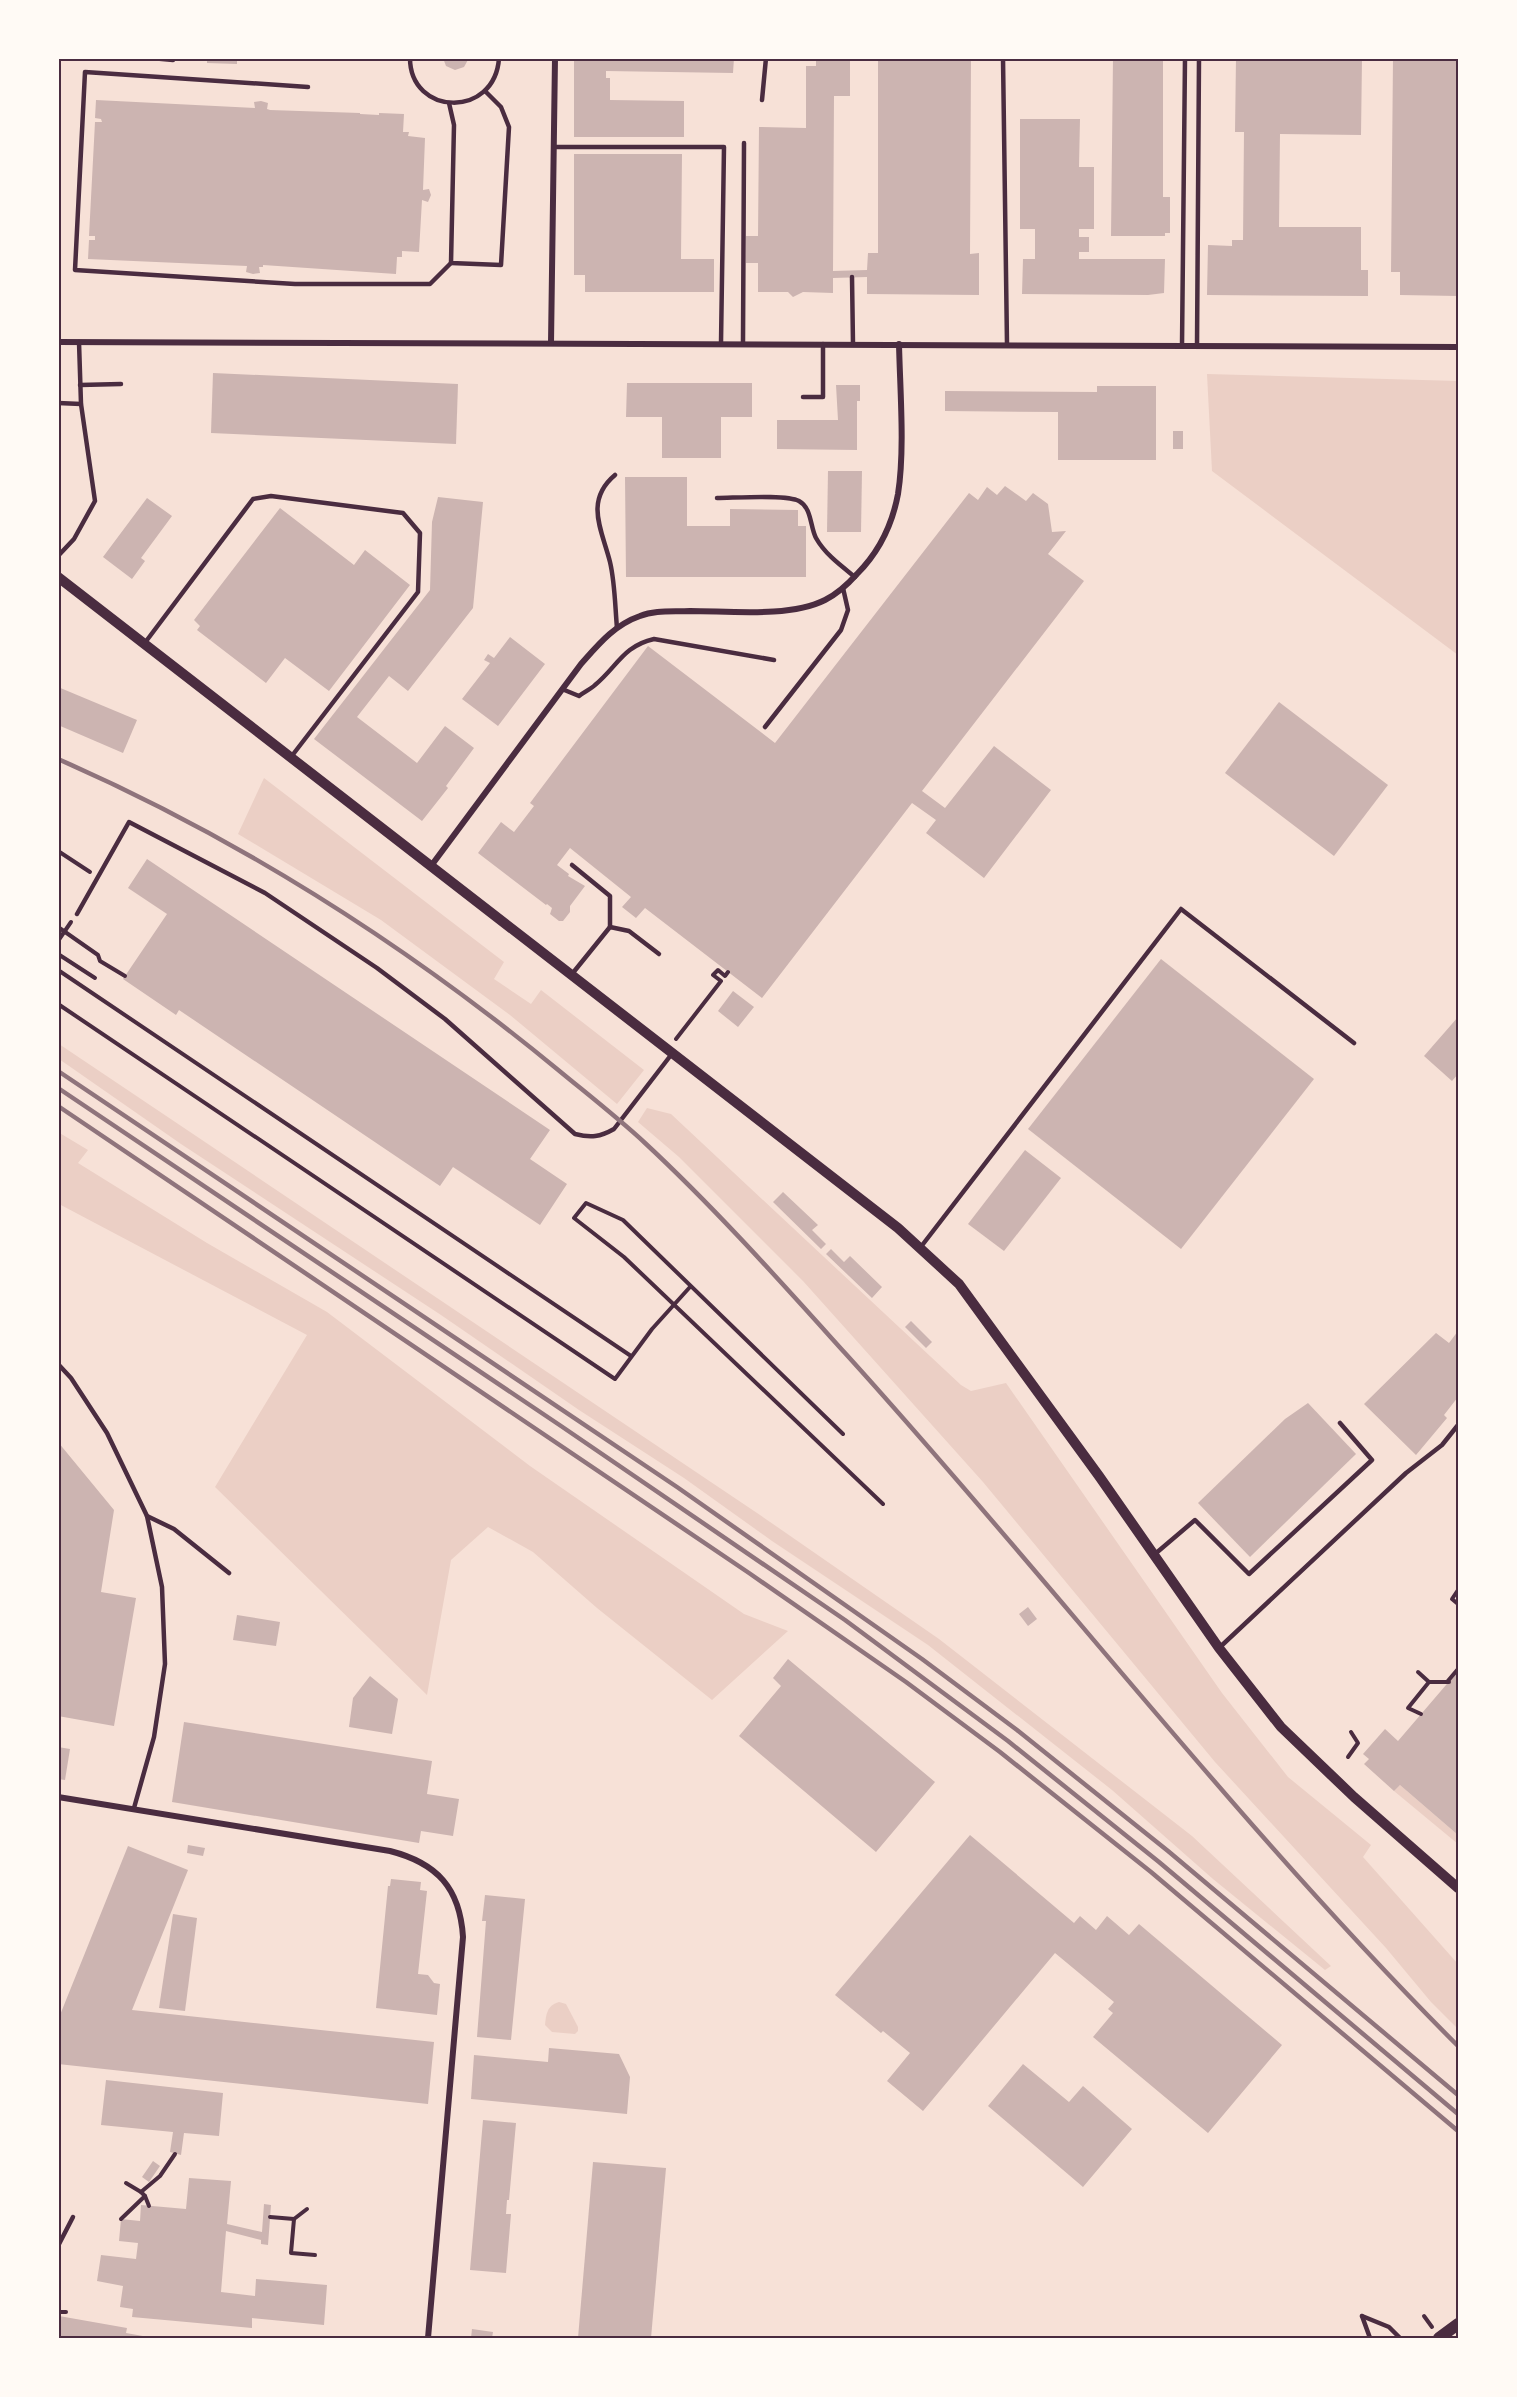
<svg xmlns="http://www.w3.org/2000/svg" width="1517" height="2397" font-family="'Crimson Pro',serif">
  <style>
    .green { fill: #ebcfc5 }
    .building { fill: #ccb4b1 }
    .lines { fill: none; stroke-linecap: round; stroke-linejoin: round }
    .path { stroke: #4a2c40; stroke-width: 4 }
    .service { stroke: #4a2c40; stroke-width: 4.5 }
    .minor { stroke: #4a2c40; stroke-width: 6 }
    .tertiary { stroke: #4a2c40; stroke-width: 10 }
    .secondary { stroke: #4a2c40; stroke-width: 12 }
    .tram { stroke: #8f747c; stroke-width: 1.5 }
    .rail { stroke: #8f747c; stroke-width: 4.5 }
    .neatline { fill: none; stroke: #4a2c40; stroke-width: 2 }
  </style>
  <rect width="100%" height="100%" fill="#f7e1d7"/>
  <g class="green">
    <path d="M1207,374L1458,381V655L1212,471Z"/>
    <path d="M264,778L504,962L494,979L531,1004L541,990L644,1070L617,1104L510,1015L381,920L238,834Z"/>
    <path d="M59,1044L760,1515L939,1639L1192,1836L1331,1966L1325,1970L1213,1879L1112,1790L928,1645L772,1541L684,1478L579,1410L441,1315L181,1144L59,1059Z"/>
    <path d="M647,1108L671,1114L961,1385L971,1391L1006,1383L1222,1693L1288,1777L1371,1845L1363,1857L1458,1964V2029L1431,2002L1386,1948L1215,1762L983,1482L803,1281L679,1157L638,1122Z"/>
    <path d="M58,1132L88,1150L78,1163L207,1243L327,1312L530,1466L744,1614L788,1631L712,1700L597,1608L533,1552L488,1527L451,1560L427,1695L215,1487L307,1335L59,1204Z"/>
    <path d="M1400,1785L1458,1835V1844L1394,1791Z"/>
    <path d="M559,2002L566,2004L578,2027V2031L575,2034L552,2032L545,2025C546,2015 547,2005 559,2002Z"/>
  </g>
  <g class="building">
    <path d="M207,58H237V64L207,63Z"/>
    <path d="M443,58H469L464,67L455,70L446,66Z"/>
    <path d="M574,58H734L733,73L606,71V78H610V100L684,101V137H574Z"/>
    <path d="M816,58H850V96H834L833,271L867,270L868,253H878V58H971L970,254L979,253V295L867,294V277L833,278V293L803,292L793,297L788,292H758V263H746V236H758L759,127L806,128V66H816Z"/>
    <path d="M1113,58H1163V197H1170V233H1165V236H1111Z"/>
    <path d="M1236,58H1362L1361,135L1280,134L1279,227H1361V270H1368V296L1207,295L1208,245L1232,246V240H1243L1244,132H1235Z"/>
    <path d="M1393,58H1458V296L1400,295V272H1391Z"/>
    <path d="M96,100L255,108L254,102L261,101L268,103L267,109L270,110L360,113V114L379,115V113L404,114L403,132H409L408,136L425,138L423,190L429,189L431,195L428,202L422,200L419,252L402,251V257H397L396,274L263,265V267H259L260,273L253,274L246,272L247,266L88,259L89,240H95V236H89L95,122H102L101,119L95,118Z"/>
    <path d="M1020,119H1080L1079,167H1094V229H1079V237H1089V252H1079V259H1165L1164,293L1148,295L1022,294L1023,259H1035V229H1020Z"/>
    <path d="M574,154H682L681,259H714V292H585V275H574Z"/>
    <path d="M213,373L458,384L456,444L211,433Z"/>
    <path d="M627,383H752V417H721V458H662V417H626Z"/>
    <path d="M836,385H860V401H857V450L777,449V420H838Z"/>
    <path d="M1097,386H1156V460H1058V412L945,411V391L1097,392Z"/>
    <rect x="1173" y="431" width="10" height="18"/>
    <path d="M828,471H862L861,532H827Z"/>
    <path d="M625,477H687V526H730V509L798,510V526H806V577H626Z"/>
    <path d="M1005,486L1026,501L1033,493L1048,504L1052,532L1066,531L1048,554L1084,581L922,791L945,808L994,746L1051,790L984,878L926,833L936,820L912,803L762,998L645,908L636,918L622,907L631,897L570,848L557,865L569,874L568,876L585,886L570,906V912L563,921H559L550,914L552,908L547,904L546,905L478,853L501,822L514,832L534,806L530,803L648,646L775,743L969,493L978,500L987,487L997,495Z"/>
    <path d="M438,497L483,502L473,608L408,691L389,676L357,717L417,763L445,726L474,748L446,786L448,788L422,821L314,739L430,590L432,522Z"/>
    <path d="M147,498L172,516L141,558L145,561L132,579L103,557Z"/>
    <path d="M280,508L354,565L365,550L410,585L329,691L285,658L266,683L197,630L200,626L194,620Z"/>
    <path d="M510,637L545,664L498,726L462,699L490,663L484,660L488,654L494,658Z"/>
    <path d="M58,687L137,720L123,753L58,725Z"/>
    <path d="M1279,702L1388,785L1334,856L1225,773Z"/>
    <path d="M147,859L550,1130L530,1159L567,1184L540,1225L453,1167L440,1186L179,1010L176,1015L123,979L167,914L128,888Z"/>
    <path d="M1161,959L1314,1079L1181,1249L1028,1129Z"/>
    <path d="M733,991L754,1007L738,1027L718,1011Z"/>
    <path d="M1458,1017V1074L1452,1081L1424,1056Z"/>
    <path d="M1025,1150L1061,1178L1004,1251L968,1224Z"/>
    <path d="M783,1192L818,1225L812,1230L826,1244L821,1249L773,1202Z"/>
    <path d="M831,1249L844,1262L850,1256L882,1287L872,1298L826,1254Z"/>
    <path d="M911,1321L932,1342L926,1348L905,1327Z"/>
    <path d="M1458,1331V1397L1444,1415L1447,1418L1416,1455L1364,1404L1436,1333L1449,1343Z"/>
    <path d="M1308,1403L1356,1454L1250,1557L1198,1503L1285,1419Z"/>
    <path d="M58,1442L114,1510L101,1592L136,1598L114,1726L58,1716Z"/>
    <path d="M1028,1607L1037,1619L1028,1626L1019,1614Z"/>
    <path d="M237,1615L280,1622L276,1646L233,1640Z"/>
    <path d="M788,1659L935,1782L876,1852L739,1736L781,1686L773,1678Z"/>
    <path d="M1458,1671V1835L1400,1785L1394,1791L1364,1764L1369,1759L1363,1754L1385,1729L1398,1741Z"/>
    <path d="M370,1676L398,1699L392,1734L349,1727L353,1698Z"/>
    <path d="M184,1722L432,1761L427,1794L459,1799L453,1836L421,1831L419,1843L172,1802Z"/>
    <path d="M58,1747L70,1749L65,1780L58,1779Z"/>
    <path d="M970,1835L1074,1923L1080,1916L1096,1930L1107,1916L1129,1935L1139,1924L1282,2045L1208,2133L1093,2037L1113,2013L1108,2009L1114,2002L1055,1953L923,2111L887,2081L910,2053L883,2031L881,2033L835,1995Z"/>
    <path d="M188,1845L205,1848L203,1856L187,1853Z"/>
    <path d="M128,1846L188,1870L132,2010L434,2042L428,2104L58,2064V2020Z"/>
    <path d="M391,1879L421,1882L420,1890L427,1891L418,1974L428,1975L434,1983L440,1984L437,2015L376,2008L388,1886H390Z"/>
    <path d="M485,1895L525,1899L511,2040L477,2037L486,1921H482Z"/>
    <path d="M173,1914L197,1918L185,2011L159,2008Z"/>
    <path d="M549,2048L619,2054L630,2077L627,2114L471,2099L474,2055L548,2062Z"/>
    <path d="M1023,2064L1069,2102L1083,2086L1132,2129L1083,2187L988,2106Z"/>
    <path d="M106,2080L223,2093L219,2136L184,2133L181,2155L170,2152L173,2132L101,2125Z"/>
    <path d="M483,2120L516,2123L509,2200H507L506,2214H511L506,2273L470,2270Z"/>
    <path d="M153,2161L160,2166L149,2182L142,2177Z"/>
    <path d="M593,2162L666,2168L651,2338H578Z"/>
    <path d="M189,2178L231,2181L227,2224L262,2232L264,2204L271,2205L268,2245L261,2244V2240L226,2231L221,2292L255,2296L256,2279L327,2285L324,2325L252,2318V2328L132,2317L133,2309L120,2307L123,2286L97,2281L101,2255L136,2259L138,2243L119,2241L121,2219L140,2221L141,2205L186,2209Z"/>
    <path d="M59,2316L127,2328L126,2333L154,2338H58Z"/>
    <path d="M472,2329L493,2332L492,2338H471Z"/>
  </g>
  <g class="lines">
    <g class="path">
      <path d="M58,851L90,872"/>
      <path d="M58,927L98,955L100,961L125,976"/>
      <path d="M58,941L71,922"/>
      <path d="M58,954L95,978"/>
      <path d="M58,970L631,1356"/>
      <path d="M58,1004L615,1379L652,1329L690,1287"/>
      <path d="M676,1039L721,981L713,975L718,970L725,976L728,972"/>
      <path d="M843,1434L623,1220L586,1203L574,1218L624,1257L883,1504"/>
      <path d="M1458,1590L1452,1599L1458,1604"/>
      <path d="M1418,1672L1429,1682L1408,1708L1421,1714"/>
      <path d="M1429,1682H1449"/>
      <path d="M1447,1682L1458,1669"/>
      <path d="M1348,1757L1358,1743L1351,1732"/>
      <path d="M126,2183L141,2192"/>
      <path d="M145,2196L149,2206"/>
      <path d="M270,2217L294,2219L307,2209"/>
      <path d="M121,2219L145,2196L141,2192L160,2176L175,2154"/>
      <path d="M294,2219L291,2253L315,2255"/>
      <path d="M58,2312H66"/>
      <path d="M1424,2316L1432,2327"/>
    </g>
    <g class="service">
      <path d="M151,58L173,60"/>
      <path d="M410,58C410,116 495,119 499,58"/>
      <path d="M1003,58L1007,344"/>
      <path d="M308,87L85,72L75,270L295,284H430L451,263"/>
      <path d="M762,100L766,58"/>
      <path d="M449,103L454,125L451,263L501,265L509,127L501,107L485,91"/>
      <path d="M554,147H724L721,343"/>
      <path d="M852,277L853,344"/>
      <path d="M743,343L744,143"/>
      <path d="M1182,346L1185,58"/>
      <path d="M1197,346L1199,58"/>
      <path d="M80,385L121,384"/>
      <path d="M803,397H823V344"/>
      <path d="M58,403L81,404"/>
      <path d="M615,475C584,501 602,530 610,562C615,583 615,606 617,628"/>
      <path d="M717,498C734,498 786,494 799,501C812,508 810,527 816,538C825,554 840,565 855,577"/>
      <path d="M58,556L74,539L95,501L81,404L79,342"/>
      <path d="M144,644L253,499L271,496L403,513L420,533L418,592L291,757"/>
      <path d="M562,689L579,696C584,692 591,689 595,685C617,667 623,646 654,639L774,660"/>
      <path d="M765,727L841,630L848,610L843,588"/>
      <path d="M572,865L610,896V927"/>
      <path d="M77,914L129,822L265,893L377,968L445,1019L575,1134C591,1138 600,1137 614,1129L671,1055"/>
      <path d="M572,974L610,927L629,931L659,954"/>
      <path d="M920,1248L1181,909L1354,1043"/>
      <path d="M58,1364L71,1378L107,1433L147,1516L174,1529L229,1573"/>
      <path d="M1155,1554L1195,1520L1249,1574L1372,1460L1340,1423"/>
      <path d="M1219,1648L1406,1473L1442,1445L1458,1425"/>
      <path d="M134,1808L154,1737L165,1664L162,1587L147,1516"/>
      <path d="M58,2246L73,2217"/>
      <path d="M1362,2316L1389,2327L1400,2338"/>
      <path d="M1362,2316L1370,2338"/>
    </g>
    <g class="minor">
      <path d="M58,342L1458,347"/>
      <path d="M551,343L555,58"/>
      <path d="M431,866L581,664C598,645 614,625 640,616C655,610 673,612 690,611C729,611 789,618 825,600C837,594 848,584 857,574C879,552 892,526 898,494C905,450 900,390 899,344"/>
      <path d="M58,1797L390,1851C437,1863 460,1888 463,1937L428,2338"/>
    </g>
    <path class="tertiary" d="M58,577L898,1228L959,1284L1099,1476L1219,1648L1281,1727L1354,1797L1458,1888"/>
    <path class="secondary" d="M1439,2338L1458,2324"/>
    <path class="tram" d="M1457,2338L1458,2337"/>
    <g class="rail">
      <path d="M58,759C238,838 405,944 557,1069C586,1093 617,1117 645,1143C716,1209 780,1281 845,1353C1052,1581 1240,1828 1458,2046"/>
      <path d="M58,1071L677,1487L922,1659L1017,1730L1168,1851L1458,2095"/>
      <path d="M58,1088L561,1426L845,1620L1008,1741L1159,1862L1458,2114"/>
      <path d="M58,1106L749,1573L906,1682L1000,1752L1151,1872L1458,2131"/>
    </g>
  </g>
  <rect width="1517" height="2397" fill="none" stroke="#fffaf5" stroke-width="120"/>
  <rect x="60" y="60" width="1397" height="2277" class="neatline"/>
</svg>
